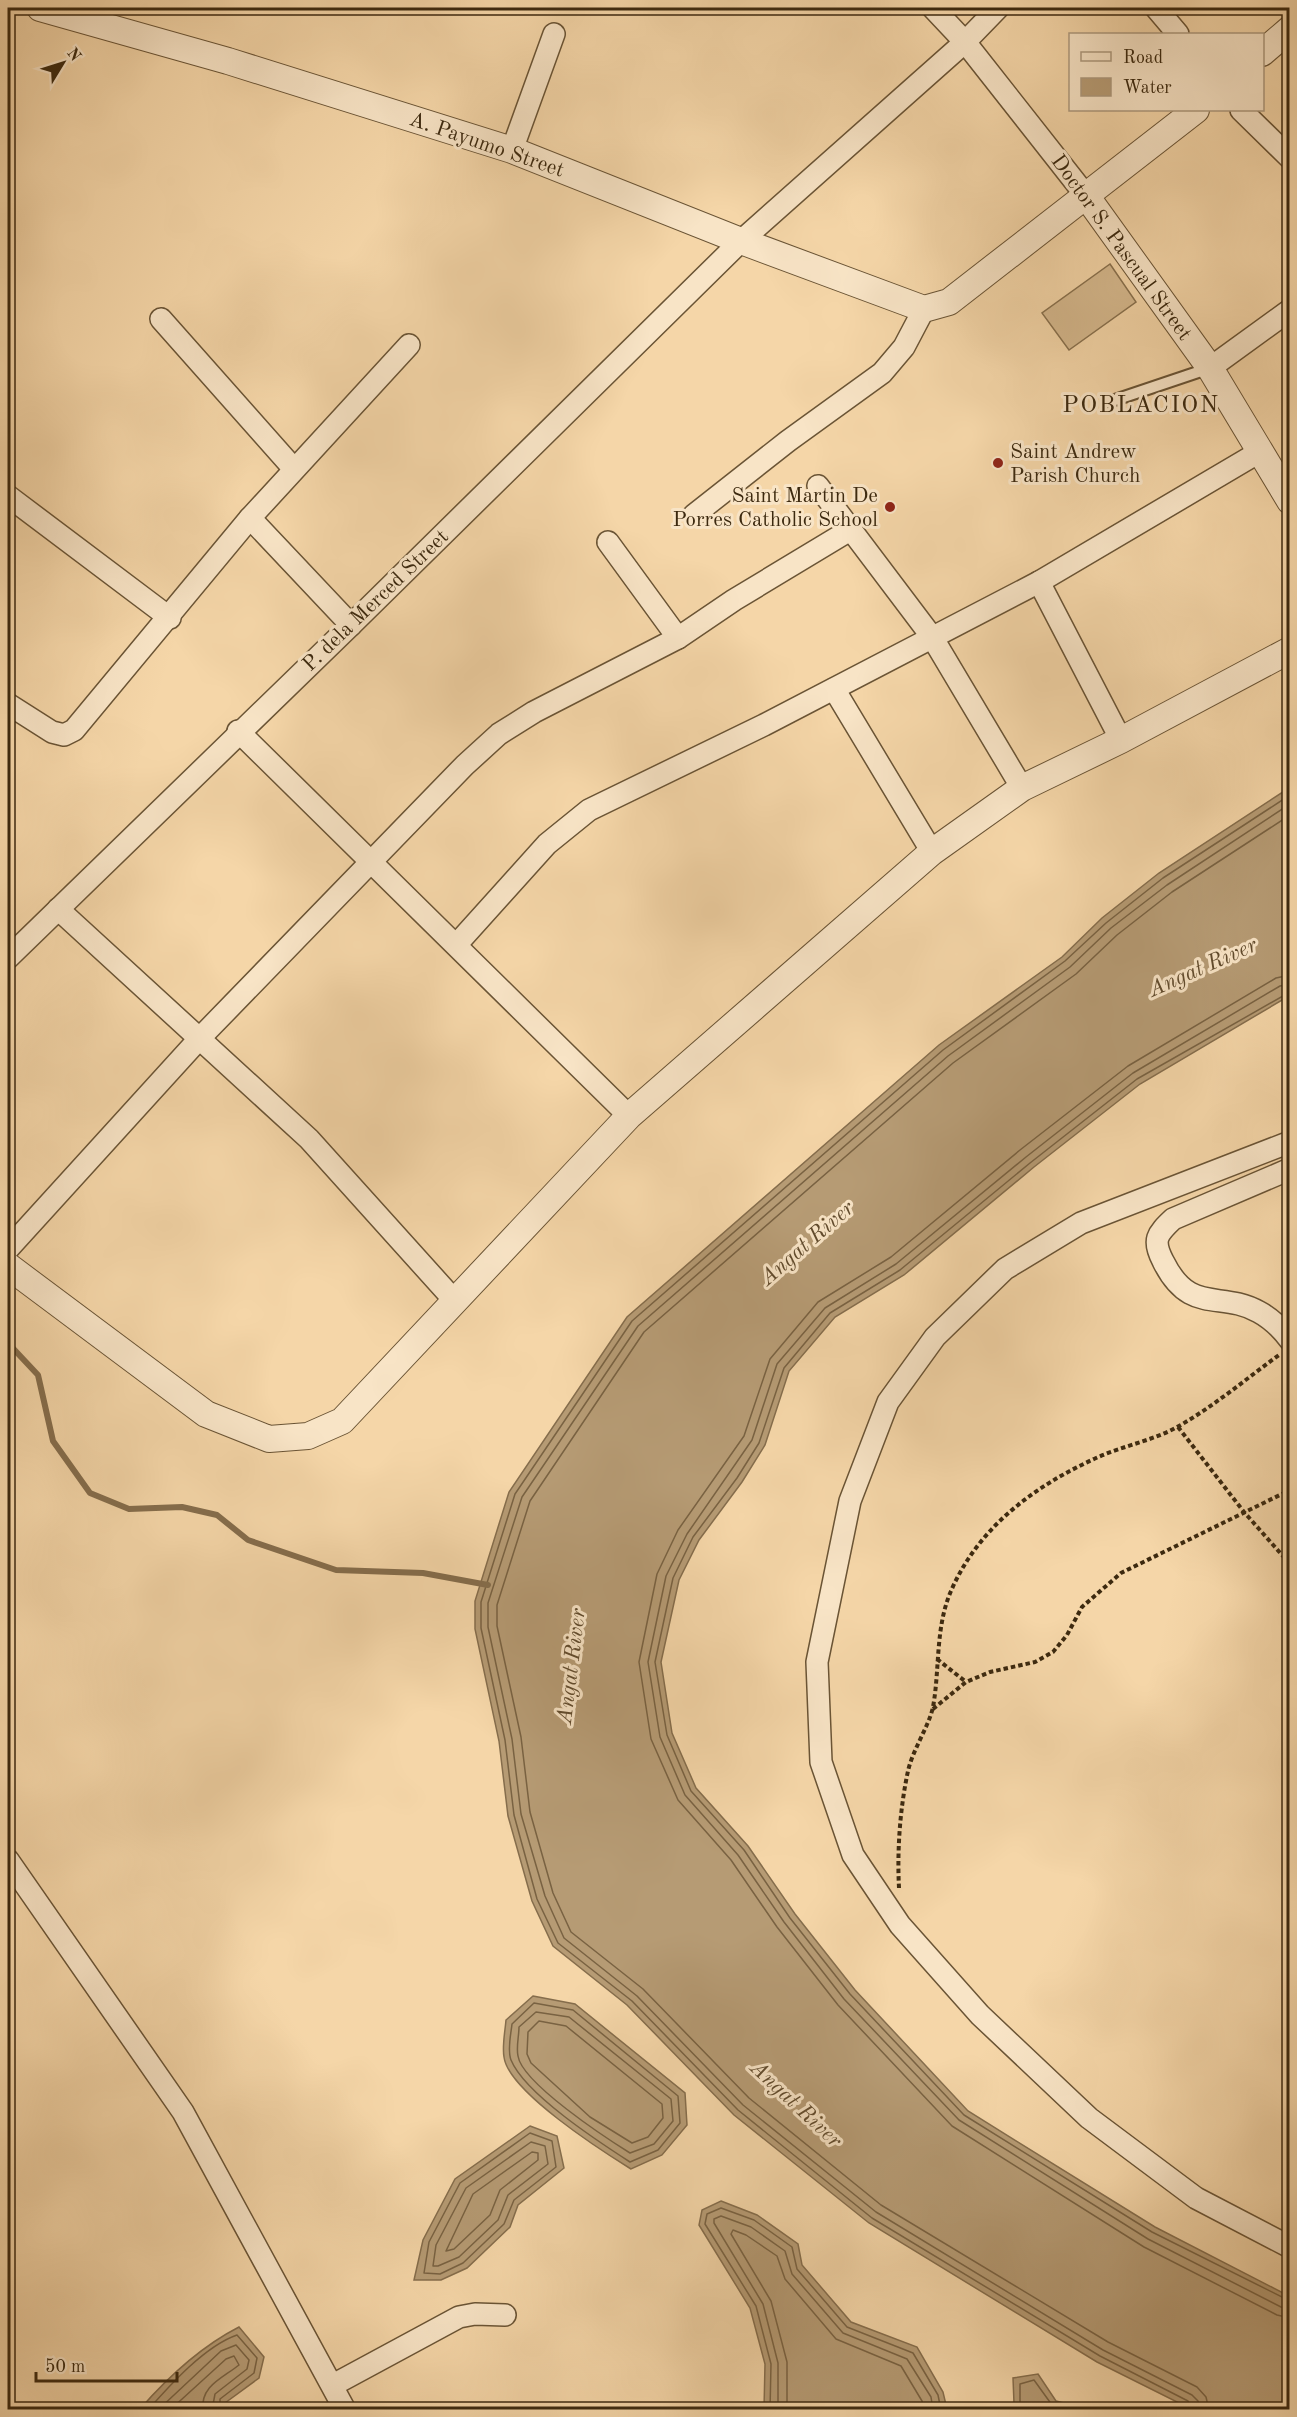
<svg xmlns="http://www.w3.org/2000/svg" width="1297" height="2417" font-family="'Old Standard TT',serif">
  <style>
    .green { fill: #d6b98e; stroke: #89714e; stroke-width: 1.5 }
    .water { fill: #b69b74; stroke: #856d4c; stroke-width: 1.5 }
    .lines { fill: none; stroke-linecap: round; stroke-linejoin: round }
    .shore { stroke: #796242; stroke-width: 1.5 }
    .stream { stroke: #856d4c; stroke-width: 6 }
    .service-casing { stroke: #6a5435; stroke-width: 14 }
    .minor-casing { stroke: #6a5435; stroke-width: 24 }
    .tertiary-casing { stroke: #6a5435; stroke-width: 28 }
    .path { stroke: #3c290f; stroke-width: 4; stroke-dasharray: 4.5 3; stroke-linecap: butt }
    .service { stroke: #f8e4c6; stroke-width: 10 }
    .minor { stroke: #f8e4c6; stroke-width: 21 }
    .tertiary { stroke: #f8e4c6; stroke-width: 26 }
    .poi-dot { fill: #8f2418; stroke: #f8e4c6; stroke-width: 2 }
    .labels { text-anchor: middle; stroke-width: 6; stroke-linejoin: round; paint-order: stroke }
    .street-label { font-size: 21px; fill: #3c290f; stroke: #f8e4c6 }
    .poi-label { font-size: 21px; fill: #3c290f; stroke: #f8e4c6; text-anchor: start }
    .water-label { font-size: 22px; font-style: italic; fill: #614b2d; stroke: #f8e4c6 }
    .quarter-label { font-size: 24px; letter-spacing: 1.5px; fill: #3c290f; stroke: #f8e4c6 }
  </style>
  <rect width="100%" height="100%" fill="#f5d6a8"/>
  <filter id="stains"><feTurbulence type="fractalNoise" baseFrequency=".00333" numOctaves="4"/><feColorMatrix values="0 0 0 0 .2 0 0 0 0 .09 0 0 0 0 .02 0 0 0 .5 -.17"/></filter>
  <radialGradient id="worn" r=".72"><stop offset=".6" stop-color="#630" stop-opacity="0"/><stop offset="1" stop-color="#630" stop-opacity=".3"/></radialGradient>
  <path class="green" d="M1110,264L1136,302L1069,350L1042,313Z"/>
  <g class="water">
    <path d="M1289,788V996L1140,1084L1034,1167L904,1275L835,1317L789,1371L765,1445L742,1482L699,1540L679,1580L661,1662L672,1733L696,1788L748,1846L795,1914L855,1990L968,2111L1155,2227L1289,2296V2409H1191L1097,2362L869,2223L734,2115L627,2005L553,1946L532,1901L508,1816L499,1741L475,1629V1601L509,1492L627,1317L939,1045L1062,957L1102,918L1159,873Z"/>
    <path d="M533,1996L575,2004L685,2093L687,2125L662,2155L631,2169C602,2151 508,2091 504,2057C502,2046 505,2032 506,2020Z"/>
    <path d="M530,2126L557,2136L564,2168L518,2205L510,2227L467,2268L441,2280H414L423,2240L455,2179Z"/>
    <path d="M721,2201L757,2215L798,2244L802,2265L851,2322L917,2347L943,2392L947,2409H764L765,2364L750,2308L699,2225L702,2210Z"/>
    <path d="M239,2327L264,2357L259,2378L225,2403L226,2409H140C168,2377 200,2347 239,2327Z"/>
    <path d="M1038,2374L1056,2401L1087,2409H1011L1014,2403L1013,2378Z"/>
  </g>
  <g class="lines">
    <g class="shore">
      <path d="M1290,975L1276,978L1128,1066L1020,1150L891,1257L818,1302L770,1359L744,1436L678,1530L657,1574L639,1662L651,1739L678,1800L731,1860L777,1927L838,2005L952,2126L1144,2247L1277,2315L1290,2318"/>
      <path d="M1290,984L1280,986L1133,1073L1026,1157L896,1264L825,1308L777,1364L752,1440L687,1534L666,1576L648,1662L660,1737L685,1795L738,1855L784,1922L844,1999L959,2120L1148,2239L1281,2307L1290,2309"/>
      <path d="M1290,992L1137,1079L1030,1163L900,1270L830,1313L784,1368L759,1443L737,1478L693,1537L673,1578L655,1662L667,1735L691,1791L744,1850L790,1918L850,1994L964,2115L1152,2232L1290,2301"/>
      <path d="M534,2003L573,2010L678,2096L680,2123L658,2150L630,2162C599,2142 525,2094 511,2060C507,2050 511,2034 512,2024Z"/>
      <path d="M536,2012L569,2017L671,2099L673,2121L654,2144L630,2153C606,2138 522,2083 518,2056C516,2047 519,2036 519,2027Z"/>
      <path d="M539,2021L566,2026L662,2104L663,2118L648,2137L632,2143L590,2117L531,2063L527,2054L528,2032Z"/>
      <path d="M530,2133L552,2141L556,2167L514,2200L504,2224L463,2263L440,2274L424,2273L429,2242L460,2183Z"/>
      <path d="M531,2142L545,2146L548,2164L508,2195L498,2220L459,2257L438,2266H433L436,2245L466,2188Z"/>
      <path d="M532,2152L538,2153V2160L500,2190L490,2215L454,2249L446,2251L473,2194Z"/>
      <path d="M148,2410C170,2385 205,2346 237,2335L257,2358L254,2373L220,2399V2410"/>
      <path d="M158,2410L221,2351L236,2345L249,2360L247,2369L215,2394L212,2410"/>
      <path d="M170,2410L226,2359L234,2356L239,2365C223,2378 200,2386 203,2410"/>
      <path d="M770,2410L771,2364L756,2306L705,2224L707,2214L721,2208L754,2220L792,2247L797,2269L847,2327L913,2353L938,2395L941,2410"/>
      <path d="M778,2410V2363L763,2304L714,2223V2219L721,2216L751,2227L785,2251L792,2274L843,2333L907,2359L931,2397L933,2410"/>
      <path d="M787,2410V2362L771,2301L731,2234L733,2230L746,2235L777,2256L785,2279L836,2339L901,2366L922,2401L924,2410"/>
      <path d="M1018,2410L1020,2403V2384L1034,2380L1052,2405L1064,2410"/>
      <path d="M1192,2410L1188,2401L1100,2356L872,2218L738,2110L632,2001L558,1943L537,1899L514,1815L505,1740L481,1628V1602L515,1494L632,1321L943,1050L1065,961L1106,923L1163,878L1290,795"/>
      <path d="M1200,2410L1198,2401L1192,2395L1103,2350L876,2212L743,2105L637,1996L564,1938L545,1896L521,1814L512,1739L488,1627V1603L522,1497L638,1326L948,1056L1070,967L1111,928L1167,885L1290,804"/>
      <path d="M1209,2410L1206,2397L1197,2387L1108,2342L881,2205L749,2098L643,1989L571,1932L553,1893L530,1812L521,1737L497,1626V1605L530,1501L644,1332L953,1063L1076,974L1117,935L1172,892L1290,815"/>
    </g>
    <path class="stream" d="M8,1343L38,1375L53,1441L90,1493L129,1509L182,1507L217,1515L248,1540L336,1570L423,1573L488,1585"/>
    <g class="service-casing">
      <path id="service" d="M1109,402L1210,368"/>
    </g>
    <g class="minor-casing">
      <g id="minor">
        <path d="M933,8L965,42L1087,197"/>
        <path d="M1156,8L1178,34"/>
        <path d="M1241,110L1290,158"/>
        <path d="M512,150L554,34"/>
        <path d="M161,319L294,469"/>
        <path d="M1210,368L1290,310"/>
        <path d="M818,486L932,637L1022,788"/>
        <path d="M8,496L170,618"/>
        <path d="M694,515L788,441L882,373L904,347L924,309"/>
        <path d="M250,518L351,625"/>
        <path d="M608,542L678,638"/>
        <path d="M1039,582L1121,740"/>
        <path d="M834,689L932,852"/>
        <path d="M8,704L52,732L64,735L74,730L250,518L409,345"/>
        <path d="M238,731L629,1116"/>
        <path d="M58,909L309,1139L454,1300"/>
        <path d="M457,944L547,844L589,810L764,725L1039,582L1261,451"/>
        <path d="M8,958L351,625L741,241L965,42L998,8"/>
        <path d="M1290,1142L1081,1223L1005,1269L935,1337L888,1402L850,1501L817,1662L821,1762L853,1855L900,1925L980,2015L1089,2118L1196,2198L1290,2247"/>
        <path d="M1290,1169L1173,1219C1157,1234 1152,1240 1163,1261C1190,1316 1220,1290 1259,1312C1272,1319 1281,1328 1290,1340"/>
        <path d="M8,1249L199,1039L465,765L499,734L534,712L678,638L734,600L850,530"/>
        <path d="M8,1860L183,2112L345,2410"/>
        <path d="M333,2385L459,2317L475,2314L505,2315"/>
      </g>
    </g>
    <g class="tertiary-casing">
      <g id="tertiary">
        <path d="M40,8L228,61L512,150L741,241L924,309L949,302L1196,110"/>
        <path d="M1262,53L1290,29"/>
        <path d="M1087,197L1210,368L1290,501"/>
        <path d="M8,1266L206,1414L269,1439L308,1436L342,1421L629,1116L932,852L1022,788L1121,740L1290,650"/>
      </g>
    </g>
    <g class="path">
      <path d="M1178,1427L1244,1512L1290,1564"/>
      <path d="M937,1659L966,1682"/>
      <path d="M933,1709L966,1682L990,1672L1035,1662L1053,1652L1067,1635L1082,1607L1121,1573L1290,1490"/>
      <path d="M899,1888C897,1850 900,1808 908,1771C913,1749 929,1726 933,1707C940,1669 935,1628 951,1591C978,1528 1033,1487 1094,1459C1121,1446 1153,1441 1179,1426C1214,1406 1246,1379 1279,1355"/>
    </g>
    <use href="#service" class="service"/>
    <use href="#minor" class="minor"/>
    <use href="#tertiary" class="tertiary"/>
  </g>
  <g class="poi-dot">
    <circle cx="998" cy="463" r="6"/>
    <circle cx="890" cy="507" r="6"/>
  </g>
  <g class="labels">
    <g class="street-label">
      <text transform="translate(487 144) rotate(19)" y="7">A. Payumo Street</text>
      <text transform="translate(1122 247) rotate(54)" y="7">Doctor S. Pascual Street</text>
      <text transform="translate(375 600) rotate(-44)" y="7">P. dela Merced Street</text>
    </g>
    <g class="poi-label">
      <text x="1010" y="458">Saint Andrew<tspan x="1010" dy="24">Parish Church</tspan></text>
      <text x="878" y="502" text-anchor="end">Saint Martin De<tspan x="878" dy="24">Porres Catholic School</tspan></text>
    </g>
    <g class="water-label">
      <text transform="translate(1202 966) rotate(-24)" y="8">Angat River</text>
      <text transform="translate(806 1242) rotate(-41)" y="8">Angat River</text>
      <text transform="translate(570 1666) rotate(-83)" y="8">Angat River</text>
      <text transform="translate(797 2103) rotate(43)" y="8">Angat River</text>
    </g>
    <g class="quarter-label">
      <text x="1141" y="412">POBLACION</text>
    </g>
  </g>
  <rect width="1297" height="2417" fill="none" stroke="#f5d6a8" stroke-width="30"/>
  <rect x="9" y="9" width="1279" height="2399" fill="none" stroke="#3c290f" stroke-width="3"/>
  <rect x="15" y="15" width="1267" height="2387" fill="none" stroke="#3c290f" stroke-width="1.5"/>
  <rect x="1069" y="33" width="195" height="78" fill="#f8e4c6" stroke="#ad997d" stroke-width="1.5"/>
  <rect x="1081" y="52" width="30" height="9" fill="#f8e4c6" stroke="#ad997d" stroke-width="1.5"/>
  <text x="1123" y="63" font-size="18" fill="#3c290f">Road</text>
  <rect x="1081" y="78" width="30" height="18" fill="#b69b74" stroke="#ad997d" stroke-width="1.5"/>
  <text x="1123" y="93" font-size="18" fill="#3c290f">Water</text>
  <g transform="translate(63 63) rotate(52)" stroke="#f8e4c6" stroke-width="4.5" paint-order="stroke">
  <path d="M0-4.5L10 22L0 15L-10 22Z" fill="#3c290f"/>
  <text y="-9" font-size="16" font-weight="bold" text-anchor="middle" fill="#3c290f">N</text>
  </g>
  <path d="M36 2372v9h141v-9" fill="none" stroke="#3c290f" stroke-width="3"/>
  <text x="45" y="2372" font-size="18" fill="#3c290f" stroke="#f8e4c6" stroke-width="4.5" paint-order="stroke">50 m</text>
  <rect width="100%" height="100%" filter="url(#stains)"/>
  <rect width="100%" height="100%" fill="url(#worn)"/>
</svg>
